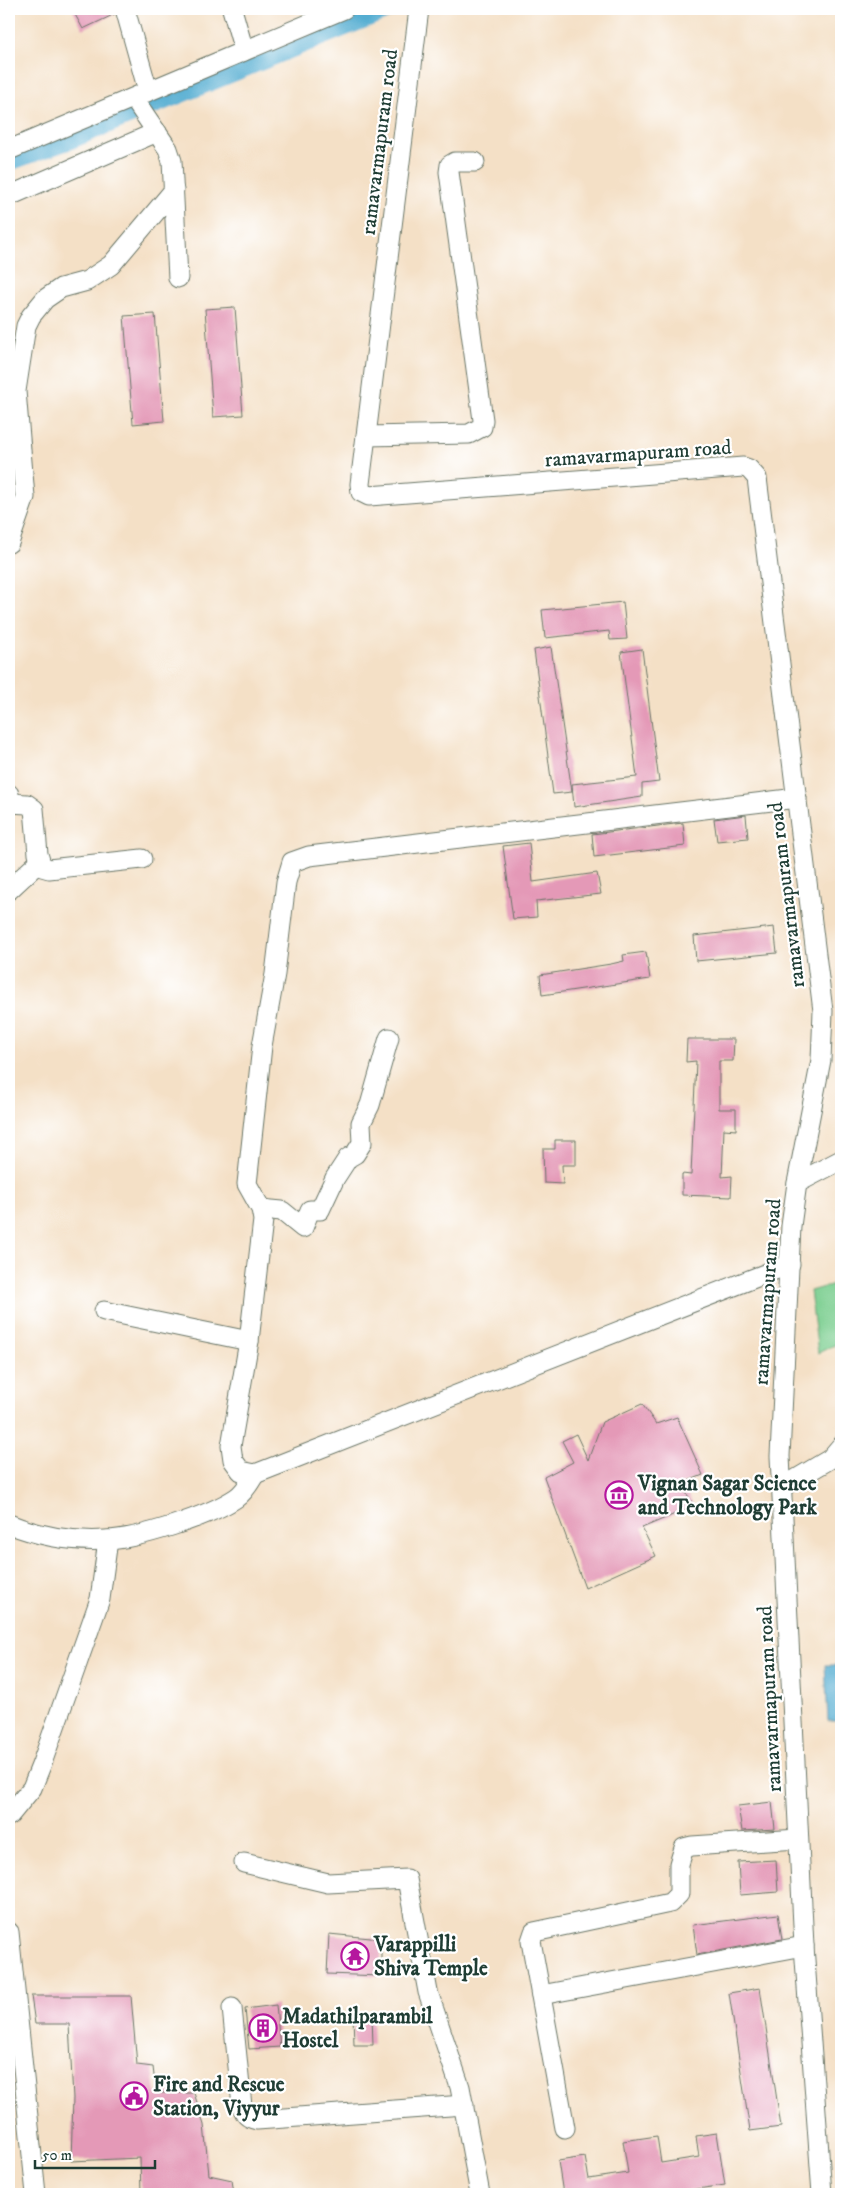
<svg xmlns="http://www.w3.org/2000/svg" width="850" height="2203" font-family="'IM FELL DW Pica',serif">
  <style>
    .green { fill: #7dcf91; stroke: #4e8662 }
    .water { fill: #54add1; stroke: #3a7582 }
    .lines { fill: none; stroke-linecap: round; stroke-linejoin: round }
    .canal { stroke: #54add1; stroke-width: 16 }
    .building { fill: #e499b7 }
    .minor-casing { stroke: #6a7667; stroke-width: 21 }
    .minor { stroke: #fff; stroke-width: 19 }
    .labels { text-anchor: middle; stroke-width: 4.5; stroke-linejoin: round; paint-order: stroke }
    .street-label { font-size: 21px; fill: #1f3d34; stroke: #fff }
    .poi-label { font-size: 21px; font-weight: bold; fill: #1f3d34; stroke: #fff; text-anchor: start }
  </style>
  <rect width="100%" height="100%" fill="#fff"/>
  <filter id="ink" filterUnits="userSpaceOnUse"><feTurbulence type="fractalNoise" baseFrequency=".02" numOctaves="2"/><feDisplacementMap in="SourceGraphic" scale="10" xChannelSelector="R" yChannelSelector="G"/><feConvolveMatrix kernelMatrix="1 2 1 2 8 2 1 2 1" color-interpolation-filters="sRGB"/></filter>
  <filter id="wash" filterUnits="userSpaceOnUse"><feTurbulence type="fractalNoise" baseFrequency=".0096" numOctaves="4" result="noise"/><feDisplacementMap in="SourceGraphic" scale="20" xChannelSelector="R" yChannelSelector="G"/><feGaussianBlur stdDeviation="1.12" result="paint"/><feColorMatrix in="noise" values="0 0 0 0 0 0 0 0 0 0 0 0 0 0 0 0 0 1.4 0 .05"/><feComposite in="paint" operator="in"/></filter>
  <g filter="url(#wash)">
    <rect width="100%" height="100%" fill="#f4e0c6"/>
    <path class="green" d="M841,1282V1342L818,1353L810,1291Z"/>
    <path class="water" d="M825,1665H841V1721H828Z"/>
    <g class="lines">
      <g class="canal">
        <path d="M147,109L392,9"/>
        <path d="M9,163L68,142L140,112"/>
      </g>
    </g>
    <g id="blocks">
      <g class="building">
        <path d="M72,9H114L115,14L83,29Z"/>
        <path d="M235,307L243,415L213,417L205,309Z"/>
        <path d="M155,314L164,421L133,424L124,316Z"/>
        <path d="M623,602L627,639L610,640L609,631L545,638L542,610Z"/>
        <path d="M551,647L572,792L553,794L534,650Z"/>
        <path d="M642,649L659,782L642,784V797L574,807L572,784L637,777L621,652Z"/>
        <path d="M746,815L748,838L717,841L714,819Z"/>
        <path d="M683,823L685,846L594,857L592,834Z"/>
        <path d="M529,843L533,882L597,873L601,894L536,901L537,917L513,919L503,846Z"/>
        <path d="M774,927L777,953L696,961L694,936Z"/>
        <path d="M646,952L650,979L542,995L540,975L611,964L624,961L623,955Z"/>
        <path d="M687,1039H734L733,1061H719V1109H736V1130L724,1129L722,1177L732,1176L731,1197L682,1195V1174L691,1175L696,1061L686,1062Z"/>
        <path d="M555,1140H576V1165H562L563,1184L544,1183L543,1149H555Z"/>
        <path d="M642,1404L656,1424L677,1417L703,1475L681,1484L694,1506L642,1528L656,1556L585,1588L544,1477L573,1462L562,1441L576,1434L588,1460L602,1422Z"/>
        <path d="M772,1802L775,1829L742,1831L738,1806Z"/>
        <path d="M776,1860L778,1892L740,1895L738,1862Z"/>
        <path d="M778,1914L782,1939L697,1955L693,1925Z"/>
        <path d="M329,1934L381,1939V1976L327,1974Z"/>
        <path d="M760,1988L781,2127L750,2131L729,1993Z"/>
        <path d="M31,1996H131L137,2065L153,2067L156,2093H194L204,2125L209,2175L232,2180L234,2194H141L140,2158L71,2161L73,2098L69,2024H35Z"/>
        <path d="M276,2005L280,2047L249,2049L245,2009Z"/>
        <path d="M353,2014L372,2015L373,2045H354Z"/>
        <path d="M717,2133L725,2185L662,2194H563L558,2161L585,2157L589,2179L628,2173L623,2141L657,2136L661,2163L699,2157L696,2136Z"/>
      </g>
    </g>
  </g>
  <g filter="url(#ink)">
    <use href="#blocks" fill-opacity="0" stroke="#6a7667" stroke-width="1"/>
    <g class="lines">
      <g class="minor-casing">
        <g id="minor">
          <path d="M125,9L148,91"/>
          <path d="M232,9L244,51"/>
          <path d="M419,9L360,484L361,492L369,496L743,467L749,469L757,478L823,1011L821,1060L797,1183L791,1226L780,1456L804,1946L822,2194"/>
          <path d="M134,99L168,149L172,161L178,278"/>
          <path d="M9,150L344,9"/>
          <path d="M9,196L157,132"/>
          <path d="M366,436L469,434L482,427L483,420L449,172L450,165L455,162H475"/>
          <path d="M9,543L25,497L16,391L26,326L31,316L45,299L61,288L87,281L111,265L174,190"/>
          <path d="M9,794L10,803L27,804L34,809L38,854L42,867L49,869L142,859"/>
          <path d="M9,890L39,862"/>
          <path d="M797,1183L841,1160"/>
          <path d="M261,1209L282,1211L303,1228L310,1210H320L335,1178L348,1158L355,1154L362,1143L361,1123L370,1105L389,1038"/>
          <path d="M790,1264L255,1474L241,1471L233,1460L231,1446L249,1341L263,1220L261,1209L247,1184L262,1046L275,974L286,882L292,862L309,856L797,798"/>
          <path d="M104,1311L249,1341"/>
          <path d="M781,1488L830,1459L841,1446"/>
          <path d="M9,1524C39,1536 73,1542 106,1540C139,1539 209,1516 236,1498C245,1492 250,1482 255,1474"/>
          <path d="M9,1816L32,1788L42,1763L100,1599L108,1540"/>
          <path d="M244,1863L328,1883L407,1879L428,1992L460,2087L480,2194"/>
          <path d="M9,1932L36,2194"/>
          <path d="M541,1995L804,1946"/>
          <path d="M232,2008L242,2106C245,2115 247,2118 257,2120L464,2105"/>
          <path d="M565,2128L531,1941L534,1932L670,1903L679,1894V1864L684,1848L692,1846L798,1839"/>
        </g>
      </g>
      <use href="#minor" class="minor"/>
    </g>
  </g>
  <defs>
    <g id="museum-ring" transform="scale(1.4375)"><circle r="9.5" fill="#fff" stroke="#b5179e" stroke-width="1.5"/><path d="M0-6L6-3V-2H-6V-3ZM-5-1h2V3h-2ZM-1-1h2V3h-2ZM3-1h2V3H3ZM-6 4H6V6H-6Z" fill="#b5179e"/></g>
    <g id="temple-ring" transform="scale(1.4375)"><circle r="9.5" fill="#fff" stroke="#b5179e" stroke-width="1.5"/><path d="M0-6L5-2H3V0L6.5 2.5H4V6H1.5V3h-3V6H-4V2.5H-6.5L-3 0V-2H-5Z" fill="#b5179e"/></g>
    <g id="building-ring" transform="scale(1.4375)"><circle r="9.5" fill="#fff" stroke="#b5179e" stroke-width="1.5"/><path d="M-4-6H4V6H1V3H-1V6H-4ZM-2.5-4.3h1.7v1.8h-1.7ZM.8-4.3h1.7v1.8H.8ZM-2.5-1h1.7V.8h-1.7ZM.8-1h1.7V.8H.8Z" fill="#b5179e"/></g>
    <g id="civic-ring" transform="scale(1.4375)"><circle r="9.5" fill="#fff" stroke="#b5179e" stroke-width="1.5"/><path d="M-.6-6.5H3V-4.5H.6V-3L4-1V1h2V6H-6V1h2V-1L-.6-3ZM-1.2 2.5V6h2.4V2.5Z" fill="#b5179e"/></g>
  </defs>
  <g fill-rule="evenodd">
    <use href="#museum-ring" x="619" y="1495"/>
    <use href="#temple-ring" x="355" y="1956"/>
    <use href="#building-ring" x="263" y="2028"/>
    <use href="#civic-ring" x="134" y="2096"/>
  </g>
  <g class="labels">
    <g class="street-label">
      <text transform="translate(379 142) rotate(-83)" y="7">ramavarmapuram road</text>
      <text transform="translate(638 453) rotate(-4)" y="7">ramavarmapuram road</text>
      <text transform="translate(786 895) rotate(-97)" y="7">ramavarmapuram road</text>
      <text transform="translate(767 1292) rotate(-86)" y="7">ramavarmapuram road</text>
      <text transform="translate(769 1699) rotate(-93)" y="7">ramavarmapuram road</text>
    </g>
    <g class="poi-label">
      <text x="638" y="1490">Vignan Sagar Science<tspan x="638" dy="24">and Technology Park</tspan></text>
      <text x="374" y="1951">Varappilli<tspan x="374" dy="24">Shiva Temple</tspan></text>
      <text x="282" y="2023">Madathilparambil<tspan x="282" dy="24">Hostel</tspan></text>
      <text x="153" y="2091">Fire and Rescue<tspan x="153" dy="24">Station, Viyyur</tspan></text>
    </g>
  </g>
  <rect width="850" height="2203" fill="none" stroke="#fff" stroke-width="30"/>
  <path d="M35 2160v8h120v-8" fill="none" stroke="#1f3d34" stroke-width="2.5"/>
  <text x="42" y="2160" font-size="15" fill="#1f3d34" stroke="#ffffff" stroke-width="4" paint-order="stroke">50 m</text>
</svg>
